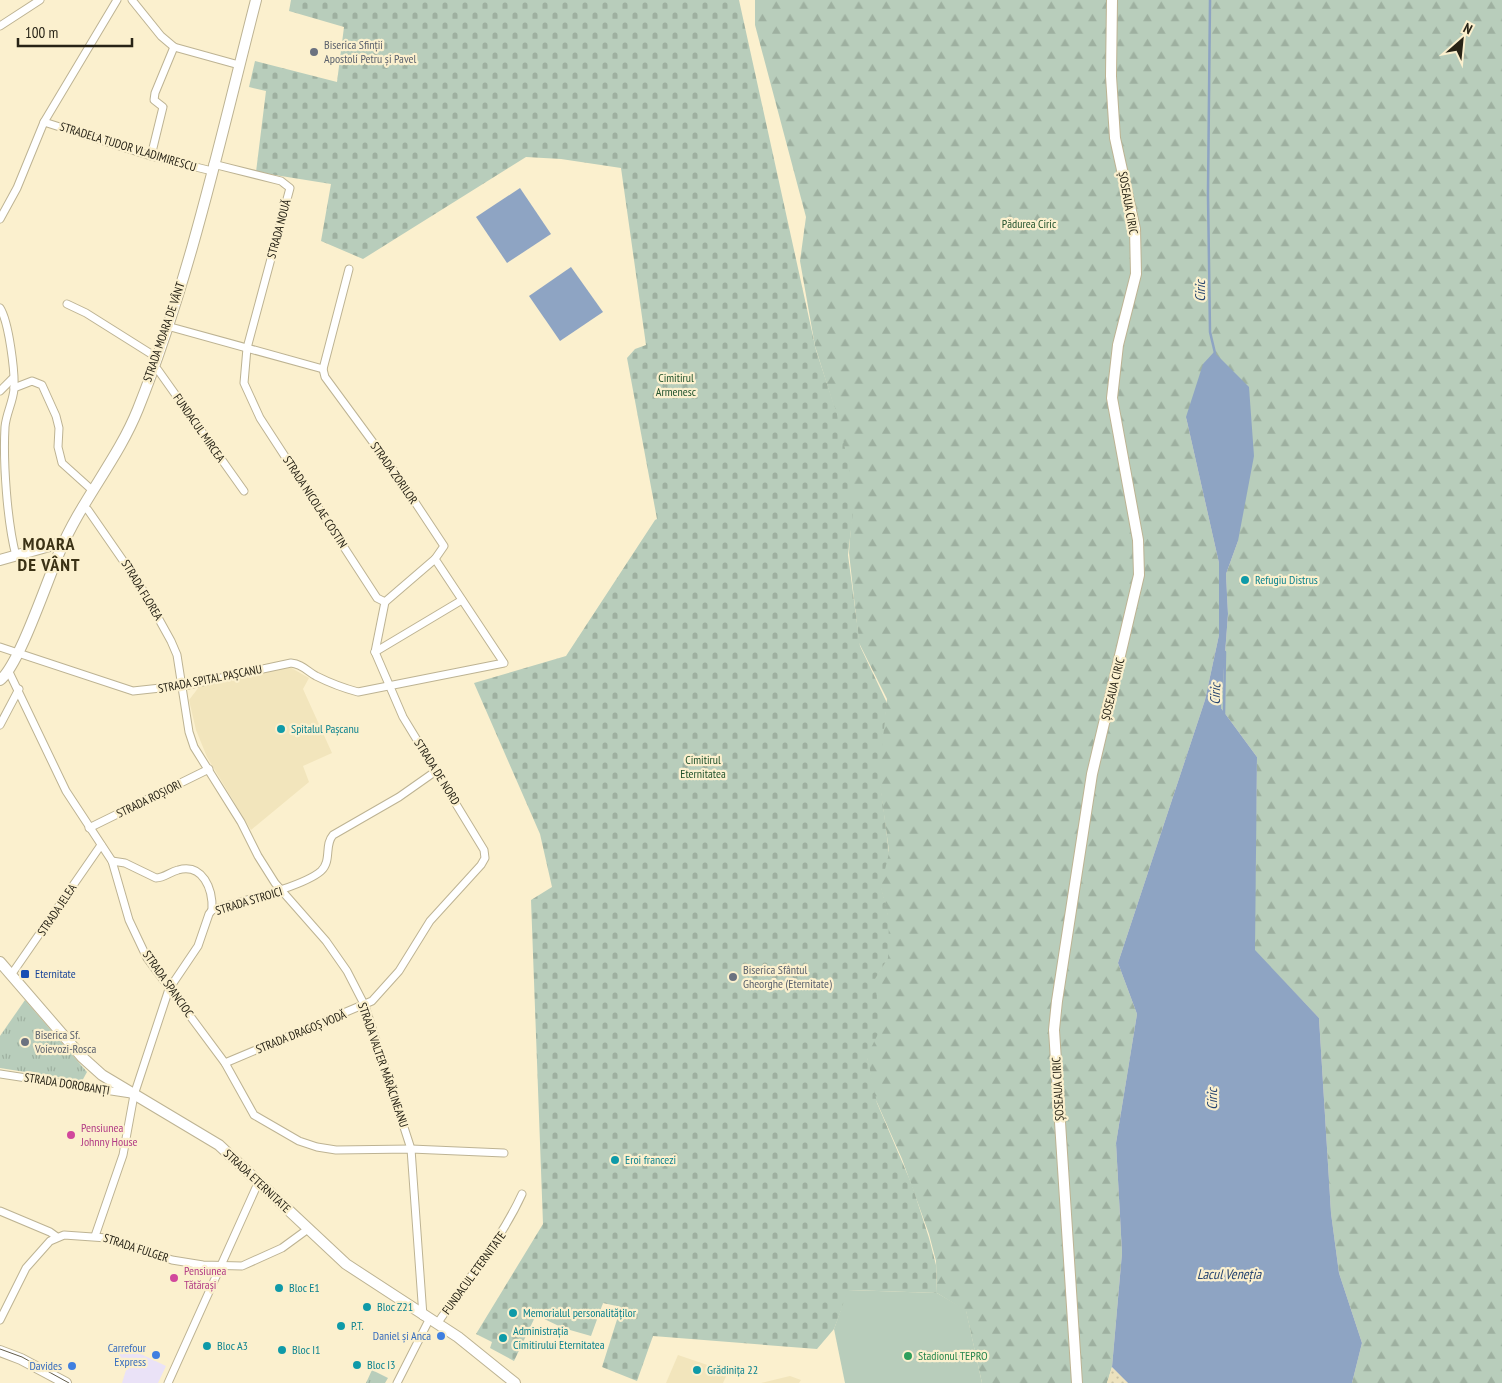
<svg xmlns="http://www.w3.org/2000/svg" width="1502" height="1383" font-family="'PT Sans Narrow',sans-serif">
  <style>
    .commercial { fill: #eae2f7 }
    .built { fill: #f2e5bc }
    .grass { fill: url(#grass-tufts) }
    .forest { fill: url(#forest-firs) }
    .sand { fill: url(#sand-dots) }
    .cemetery { fill: url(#cemetery-stones) }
    .pitch { fill: #b8cdbb }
    .water { fill: #8ea4c3 }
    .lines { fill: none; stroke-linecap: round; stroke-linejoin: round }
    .stream { stroke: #8ea4c3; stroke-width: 2.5 }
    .street-casing { stroke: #bdb393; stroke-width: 9 }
    .secondary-casing { stroke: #bdb393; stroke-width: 12 }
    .street { stroke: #fff; stroke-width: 7 }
    .secondary { stroke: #fff; stroke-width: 10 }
    .tram { stroke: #625c49; stroke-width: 1 }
    .worship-dot { fill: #6b7280; stroke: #fbf0ce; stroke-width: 2 }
    .culture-dot { fill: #0f9aa8; stroke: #fbf0ce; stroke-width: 2 }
    .transit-dot { fill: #1a4fb4; stroke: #fbf0ce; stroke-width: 2 }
    .hotel-dot { fill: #d1479c; stroke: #fbf0ce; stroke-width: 2 }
    .shop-dot { fill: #3f7fe0; stroke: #fbf0ce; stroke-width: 2 }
    .leisure-dot { fill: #2e9e5b; stroke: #fbf0ce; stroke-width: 2 }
    .labels { text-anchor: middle; stroke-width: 4.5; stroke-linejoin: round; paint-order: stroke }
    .worship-label { font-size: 12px; fill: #5b616d; stroke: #fbf0ce; text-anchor: start }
    .street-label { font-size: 12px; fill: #272316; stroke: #fbf0ce }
    .park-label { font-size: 12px; fill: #21522c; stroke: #fbf0ce }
    .culture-label { font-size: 12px; fill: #0d838f; stroke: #fbf0ce; text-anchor: start }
    .transit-label { font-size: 12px; fill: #164399; stroke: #fbf0ce; text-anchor: start }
    .hotel-label { font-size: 12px; fill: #b23c85; stroke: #fbf0ce; text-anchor: start }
    .shop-label { font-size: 12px; fill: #366cbe; stroke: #fbf0ce; text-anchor: end }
    .leisure-label { font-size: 12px; fill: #27864d; stroke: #fbf0ce; text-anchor: start }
    .water-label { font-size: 14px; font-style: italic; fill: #284671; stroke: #fbf0ce }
    .district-label { font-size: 18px; font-weight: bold; letter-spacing: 1px; fill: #3b3216; stroke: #fbf0ce }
  </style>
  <defs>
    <pattern id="grass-tufts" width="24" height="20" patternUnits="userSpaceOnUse" patternTransform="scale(1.25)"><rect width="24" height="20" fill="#b8cdbb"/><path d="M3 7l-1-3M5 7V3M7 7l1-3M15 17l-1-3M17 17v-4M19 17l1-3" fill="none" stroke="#9eb0a0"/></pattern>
    <pattern id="forest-firs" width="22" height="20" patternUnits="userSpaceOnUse" patternTransform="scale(1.25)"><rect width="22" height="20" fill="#b8cdbb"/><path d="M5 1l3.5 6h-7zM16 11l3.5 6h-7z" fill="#9eb0a0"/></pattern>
    <pattern id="sand-dots" width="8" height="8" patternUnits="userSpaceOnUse" patternTransform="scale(1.25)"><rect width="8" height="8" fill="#ece2be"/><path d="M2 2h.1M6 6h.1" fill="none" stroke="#cac2a3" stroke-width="1.8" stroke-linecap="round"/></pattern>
    <pattern id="cemetery-stones" width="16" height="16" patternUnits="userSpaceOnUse" patternTransform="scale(1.25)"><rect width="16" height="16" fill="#b8cdbb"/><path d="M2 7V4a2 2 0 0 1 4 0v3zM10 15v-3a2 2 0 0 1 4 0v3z" fill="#9eb0a0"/></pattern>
  </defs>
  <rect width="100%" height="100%" fill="#fbf0ce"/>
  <path class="commercial" d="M124,1346L166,1366L158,1383H122L126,1370L114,1365Z"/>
  <g class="built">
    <path d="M288,666L309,678L303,689L332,753L303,766L309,782L251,830L207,757L196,730L189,700L202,683Z"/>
    <path d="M678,1355L728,1372L723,1383H666Z"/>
    <path d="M790,1376L801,1380L799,1383H761Z"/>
  </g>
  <g class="grass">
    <path d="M25,1000L87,1072L82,1081L0,1068V1036Z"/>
    <path d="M372,1370L388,1378L385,1383H366Z"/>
  </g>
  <path class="forest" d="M755,0H1502V1383H1352L1362,1343L1339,1273L1331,1213L1319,1018L1254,950L1257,757L1221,708L1228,614L1226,574L1238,541L1186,417L1219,563V635L1205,700L1118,963L1137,1014L1116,1143L1122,1253L1112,1367L1107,1383H982L966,1311L937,1293L936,1261L929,1234L902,1159L875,1098L866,1053L874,980L888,957V917L880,884L889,851L878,771L887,699L859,643L849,553L852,510L835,410L815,346L800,261L806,217L755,25Z"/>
  <path class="sand" d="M1112,1367L1128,1383H1107Z"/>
  <path class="cemetery" d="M291,0H739L816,350L837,414L849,466L853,513L848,555L860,646L887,703L879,772L889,853L881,886L889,919L888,958L875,979L880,1030L867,1056L877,1103L912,1185L929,1238L936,1265L937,1293L849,1290L834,1329L817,1349L653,1336L637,1381L602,1367L621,1307L603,1303L591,1336L563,1328L536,1315L514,1361L490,1348L492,1342L476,1334L543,1224L531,900L552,887L540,834L474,683L566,656L655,520L657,519L627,358L635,349L646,345L621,168L561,159L526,157L363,259L321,241L331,184L256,172L266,91L249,87L255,61L337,82L344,27L289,11Z"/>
  <path class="pitch" d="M848,1290L937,1293L966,1310L982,1383H845L834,1329Z"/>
  <g class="water">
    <path d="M520,188L551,234L507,263L476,217Z"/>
    <path d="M571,267L603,312L560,341L529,296Z"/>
    <path d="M1214,352L1249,387L1254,456L1238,541L1226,574L1228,614L1221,708L1257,757L1255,950L1319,1018L1331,1213L1339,1273L1362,1343L1352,1383H1128L1112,1367L1122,1253L1116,1143L1137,1014L1118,963L1205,700L1219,635V563L1186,417L1203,364Z"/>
  </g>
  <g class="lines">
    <g class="stream">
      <path d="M1210,0L1208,194L1210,332L1215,353"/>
      <path d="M1224,714L1225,652"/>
    </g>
    <g class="street-casing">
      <g id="street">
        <path d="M132,0L161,36L174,47L239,65"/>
        <path d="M0,26L40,0"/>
        <path d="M44,122L151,156L212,171"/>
        <path d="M151,156L163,107L154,100L155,93L174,47"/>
        <path d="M213,164L281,181L290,188L247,348L244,383L260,418L377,598L385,602L375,652"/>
        <path d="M0,219L17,188L44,122L117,0"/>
        <path d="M67,304L86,313L156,357"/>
        <path d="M0,308C9,322 15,372 14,389C13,402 6,414 5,427C3,462 7,521 16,556"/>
        <path d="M167,326L323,369"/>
        <path d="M153,366L158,370L244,491"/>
        <path d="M14,388L32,381L42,385L56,416L59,428L58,447L62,463L92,490"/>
        <path d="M0,391L12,379"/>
        <path d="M82,506L88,510L140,585L171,641L177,655L189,732L194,747L241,822L258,856L275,883L326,941L347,971L365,1006L411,1149L423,1316"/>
        <path d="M385,602L435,559"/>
        <path d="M0,647L133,691L188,685L291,663C302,664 307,671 316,676C330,683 343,688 358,692L504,663L435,559L444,546L397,475L325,377L323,369L349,269"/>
        <path d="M375,652L462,600"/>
        <path d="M9,672L66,791L112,861L129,920L147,958L225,1063L254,1115L299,1141L317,1147L336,1150L411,1149L504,1153"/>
        <path d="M0,725L19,689"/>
        <path d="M89,828L209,769"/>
        <path d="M112,861L125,863L156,878C164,878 170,872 178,870C203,863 213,889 212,910"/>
        <path d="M11,975L101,845"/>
        <path d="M225,1063L372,1001L399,971L430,921L481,865L485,858L484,850L403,717L375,652"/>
        <path d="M0,1074L131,1094"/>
        <path d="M0,1211L50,1232L57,1237"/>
        <path d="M95,1236L123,1155L134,1095L169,989L198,946L209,914L212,910C238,902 303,887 321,871C332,861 324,845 333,835L399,797L436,771"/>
        <path d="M0,1320L26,1268L50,1241L64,1235L107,1238L172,1260L203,1265L242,1266L282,1248L308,1229"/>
        <path d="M437,1324C466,1281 500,1242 522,1194"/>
        <path d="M168,1383L259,1181"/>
        <path d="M397,1383L429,1320"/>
      </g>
    </g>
    <g class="secondary-casing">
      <g id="secondary">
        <path d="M0,560L64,542"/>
        <path d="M0,680C19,666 48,578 60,551C81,501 118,459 138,409C190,279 221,136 256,0"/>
        <path d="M0,962L82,1057L102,1075L219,1145L346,1264L458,1337L515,1383"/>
        <path d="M0,1351L21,1359L66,1383"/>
        <path d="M1077,1383L1054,1030L1057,1001L1092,774L1139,575L1138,540L1112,398L1118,345L1136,274L1135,229L1115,138L1111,76L1112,0"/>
      </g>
    </g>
    <use href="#street" class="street"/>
    <use href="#secondary" class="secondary"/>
    <path class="tram" d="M0,1349L22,1357L69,1383"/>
  </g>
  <g class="worship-dot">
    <circle cx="314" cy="52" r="5"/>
    <circle cx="733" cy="977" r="5"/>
    <circle cx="25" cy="1042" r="5"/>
  </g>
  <g class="culture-dot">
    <circle cx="1245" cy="580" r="5"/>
    <circle cx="281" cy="729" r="5"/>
    <circle cx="615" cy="1160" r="5"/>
    <circle cx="279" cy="1288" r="5"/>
    <circle cx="367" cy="1307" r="5"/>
    <circle cx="513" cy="1313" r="5"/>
    <circle cx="341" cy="1326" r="5"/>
    <circle cx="503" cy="1338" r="5"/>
    <circle cx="207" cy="1346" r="5"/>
    <circle cx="282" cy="1350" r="5"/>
    <circle cx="357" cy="1365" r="5"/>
    <circle cx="697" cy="1370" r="5"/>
  </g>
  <rect class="transit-dot" x="20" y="969" width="10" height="10" rx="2.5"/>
  <g class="hotel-dot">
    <circle cx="71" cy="1135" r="5"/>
    <circle cx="174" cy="1278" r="5"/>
  </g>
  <g class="shop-dot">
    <circle cx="441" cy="1336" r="5"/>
    <circle cx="156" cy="1355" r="5"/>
    <circle cx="72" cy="1366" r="5"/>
  </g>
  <circle class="leisure-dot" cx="908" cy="1356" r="5"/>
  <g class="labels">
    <g class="worship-label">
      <text x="324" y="49">Biserica Sfinții<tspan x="324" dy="14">Apostoli Petru și Pavel</tspan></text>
      <text x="743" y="974">Biserica Sfântul<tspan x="743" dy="14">Gheorghe (Eternitate)</tspan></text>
      <text x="35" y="1039">Biserica Sf.<tspan x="35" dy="14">Voievozi-Rosca</tspan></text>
    </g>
    <g class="street-label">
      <text transform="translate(128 147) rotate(17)" y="4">STRADELA TUDOR VLADIMIRESCU</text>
      <text transform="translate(1128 203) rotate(80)" y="4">ȘOSEAUA CIRIC</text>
      <text transform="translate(279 229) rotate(-75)" y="4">STRADA NOUĂ</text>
      <text transform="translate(164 332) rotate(-71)" y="4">STRADA MOARA DE VÂNT</text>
      <text transform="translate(199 428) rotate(55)" y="4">FUNDACUL MIRCEA</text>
      <text transform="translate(394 473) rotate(55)" y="4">STRADA ZORILOR</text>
      <text transform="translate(315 502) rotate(57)" y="4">STRADA NICOLAE COSTIN</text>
      <text transform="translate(142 590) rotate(59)" y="4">STRADA FLOREA</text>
      <text transform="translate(210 679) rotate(-11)" y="4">STRADA SPITAL PAȘCANU</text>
      <text transform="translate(1113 689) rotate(-76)" y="4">ȘOSEAUA CIRIC</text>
      <text transform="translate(437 772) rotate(58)" y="4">STRADA DE NORD</text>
      <text transform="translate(149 799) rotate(-26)" y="4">STRADA ROȘIORI</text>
      <text transform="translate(249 901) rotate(-17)" y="4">STRADA STROICI</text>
      <text transform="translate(57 910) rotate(-56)" y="4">STRADA JELEA</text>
      <text transform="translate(168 984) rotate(55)" y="4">STRADA SPANCIOC</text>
      <text transform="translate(301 1032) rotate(-22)" y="4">STRADA DRAGOȘ VODĂ</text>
      <text transform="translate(383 1065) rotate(71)" y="4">STRADA VALTER MĂRĂCINEANU</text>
      <text transform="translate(67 1084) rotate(9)" y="4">STRADA DOROBANȚI</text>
      <text transform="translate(1058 1089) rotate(-93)" y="4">ȘOSEAUA CIRIC</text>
      <text transform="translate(257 1181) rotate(43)" y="4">STRADA ETERNITATE</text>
      <text transform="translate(136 1248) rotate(18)" y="4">STRADA FULGER</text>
      <text transform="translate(474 1273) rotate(-54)" y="4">FUNDACUL ETERNITATE</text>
    </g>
    <g class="park-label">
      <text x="1029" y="228">Pădurea Ciric</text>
      <text x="676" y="382">Cimitirul<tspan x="676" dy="14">Armenesc</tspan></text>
      <text x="703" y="764">Cimitirul<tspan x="703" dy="14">Eternitatea</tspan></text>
    </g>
    <g class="culture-label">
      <text x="1255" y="584">Refugiu Distrus</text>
      <text x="291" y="733">Spitalul Pașcanu</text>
      <text x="625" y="1164">Eroi francezi</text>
      <text x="289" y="1292">Bloc E1</text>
      <text x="377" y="1311">Bloc Z21</text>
      <text x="523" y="1317">Memorialul personalităților</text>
      <text x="351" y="1330">P.T.</text>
      <text x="513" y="1335">Administrația<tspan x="513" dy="14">Cimitirului Eternitatea</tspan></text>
      <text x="217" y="1350">Bloc A3</text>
      <text x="292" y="1354">Bloc I1</text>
      <text x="367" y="1369">Bloc I3</text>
      <text x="707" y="1374">Grădinița 22</text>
    </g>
    <g class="transit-label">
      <text x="35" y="978">Eternitate</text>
    </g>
    <g class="hotel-label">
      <text x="81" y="1132">Pensiunea<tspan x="81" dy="14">Johnny House</tspan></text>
      <text x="184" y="1275">Pensiunea<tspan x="184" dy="14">Tătărași</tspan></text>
    </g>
    <g class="shop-label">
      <text x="431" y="1340">Daniel și Anca</text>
      <text x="146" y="1352">Carrefour<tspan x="146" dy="14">Express</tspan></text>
      <text x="62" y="1370">Davides</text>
    </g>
    <g class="leisure-label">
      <text x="918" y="1360">Stadionul TEPRO</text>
    </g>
    <g class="water-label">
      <text transform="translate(1200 291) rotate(-90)" y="5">Ciric</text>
      <text transform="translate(1215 694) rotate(-88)" y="5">Ciric</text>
      <text transform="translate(1212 1099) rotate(-90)" y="5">Ciric</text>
      <text x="1229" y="1279">Lacul Veneția</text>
    </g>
    <g class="district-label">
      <text x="49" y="550">MOARA<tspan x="49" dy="21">DE VÂNT</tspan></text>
    </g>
  </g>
  <g transform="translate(1462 40) rotate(27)" stroke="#fbf0ce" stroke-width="4" paint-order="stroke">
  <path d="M0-4L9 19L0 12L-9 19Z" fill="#272316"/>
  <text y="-8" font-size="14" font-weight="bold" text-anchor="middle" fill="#272316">N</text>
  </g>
  <path d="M18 38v8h114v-8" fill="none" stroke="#272316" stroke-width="2.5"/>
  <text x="25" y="38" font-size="15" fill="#272316" stroke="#fbf0ce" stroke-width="4" paint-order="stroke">100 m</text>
</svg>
